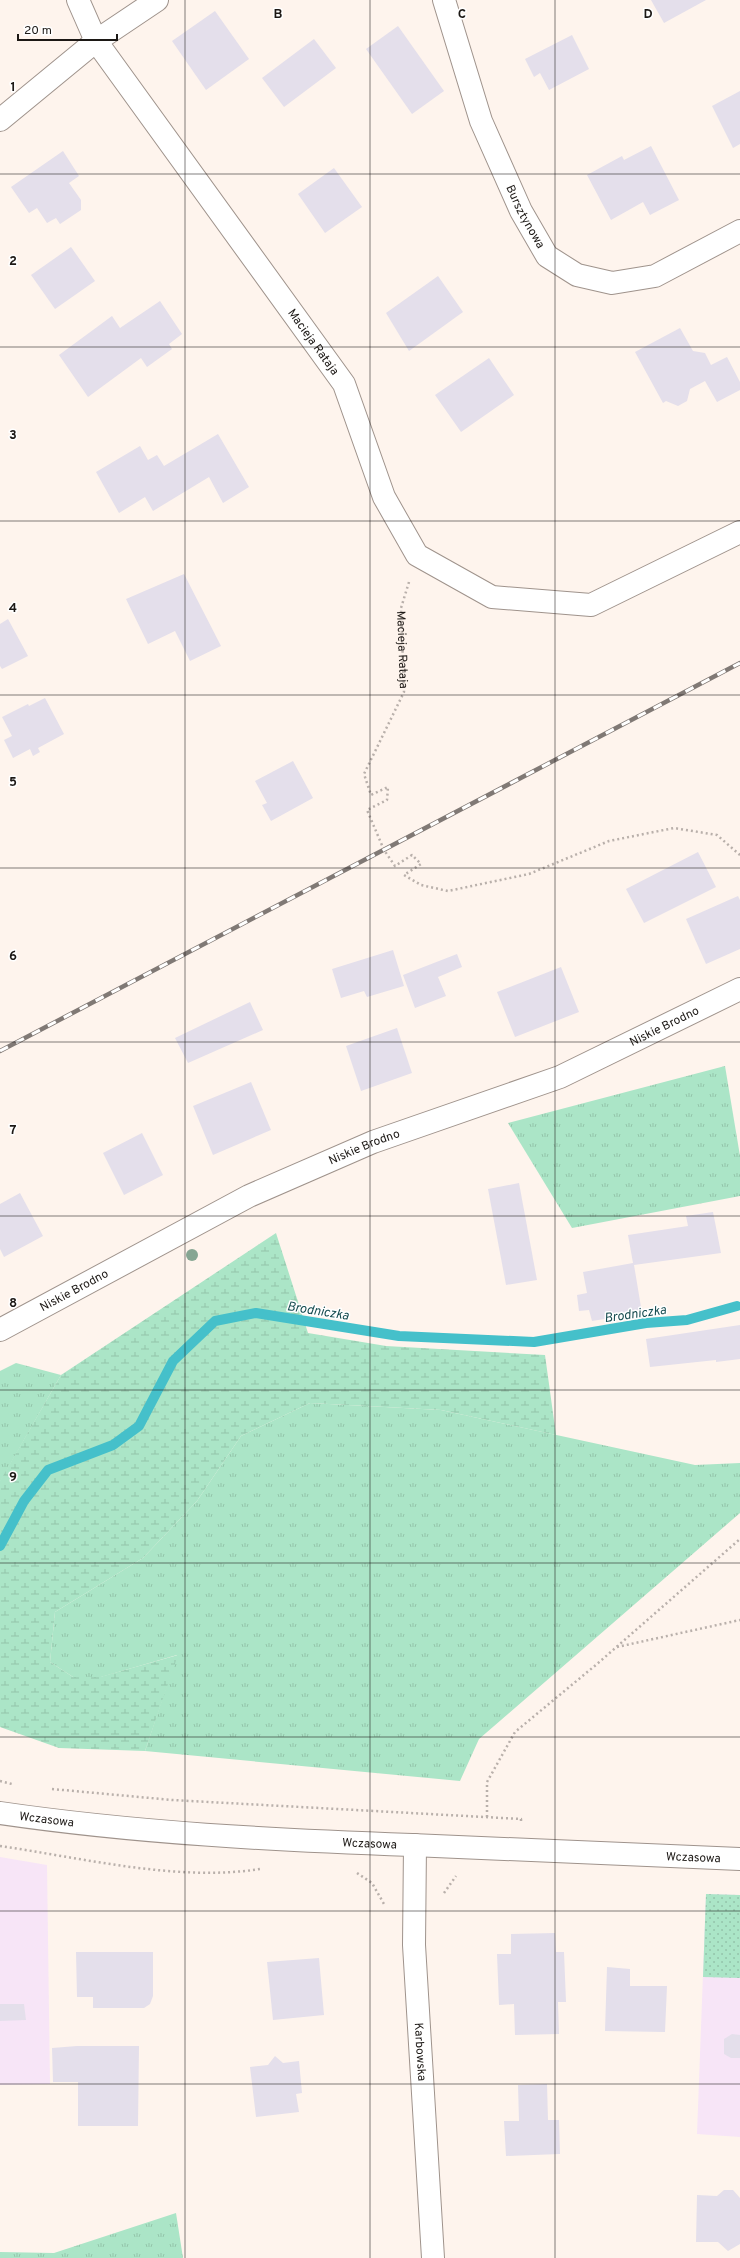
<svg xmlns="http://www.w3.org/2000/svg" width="740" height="2258" font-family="Overpass,sans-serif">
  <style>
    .education { fill: #f7e5f7 }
    .grass { fill: url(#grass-tufts) }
    .wetland { fill: url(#wetland-marsh) }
    .park { fill: url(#park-dots) }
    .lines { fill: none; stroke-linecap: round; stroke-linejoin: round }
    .stream { stroke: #45c0ca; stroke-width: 10 }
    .building { fill: #e4dfeb }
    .minor-casing { stroke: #9f938c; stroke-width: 24 }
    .path { stroke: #b9b0ab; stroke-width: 2.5; stroke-dasharray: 2 3; stroke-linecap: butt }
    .minor { stroke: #fff; stroke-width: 22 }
    .rail-casing { stroke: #807975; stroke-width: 4.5 }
    .rail { stroke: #fff; stroke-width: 3; stroke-dasharray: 9; stroke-linecap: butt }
    .tree { fill: #86a693 }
    .grid { fill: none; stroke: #1c1815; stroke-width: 1; stroke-opacity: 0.55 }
    .labels { text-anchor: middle; stroke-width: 3; stroke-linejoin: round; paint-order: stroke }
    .street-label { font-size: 12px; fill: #1c1815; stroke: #fff }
    .water-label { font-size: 13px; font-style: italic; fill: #154b4f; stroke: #fff }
    .grid-label { font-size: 13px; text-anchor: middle; font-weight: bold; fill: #1c1815; stroke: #fff; stroke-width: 3; stroke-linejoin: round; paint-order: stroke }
  </style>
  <defs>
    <pattern id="grass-tufts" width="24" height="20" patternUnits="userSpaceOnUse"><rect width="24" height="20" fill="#abe5c7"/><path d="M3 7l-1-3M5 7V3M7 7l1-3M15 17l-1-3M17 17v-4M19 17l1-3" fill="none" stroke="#93c4aa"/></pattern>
    <pattern id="wetland-marsh" width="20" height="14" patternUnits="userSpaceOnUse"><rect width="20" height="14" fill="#abe5c7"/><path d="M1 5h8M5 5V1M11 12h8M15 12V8" fill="none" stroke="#93c4aa"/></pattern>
    <pattern id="park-dots" width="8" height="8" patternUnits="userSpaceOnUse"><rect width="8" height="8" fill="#abe5c7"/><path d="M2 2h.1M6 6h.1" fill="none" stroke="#93c4aa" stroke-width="1.8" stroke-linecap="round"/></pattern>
  </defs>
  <rect width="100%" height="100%" fill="#fef4ed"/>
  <g class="education">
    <path d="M0,1857L47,1865L50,2084L0,2085Z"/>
    <path d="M706,1894L740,1895V2137L697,2134Z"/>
  </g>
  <g class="grass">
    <path d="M725,1066L740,1156V1196L572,1228L508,1123Z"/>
    <path d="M16,1363L61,1375L0,1482V1371Z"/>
    <path d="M310,1403L441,1410L695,1465L740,1463V1513L479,1739L460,1781L145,1751L177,1655L101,1677H73L50,1662L55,1612L143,1558L197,1501L241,1436Z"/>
    <path d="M176,2213L183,2258H0V2252L54,2253Z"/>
  </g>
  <path class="wetland" d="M276,1233L308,1333L386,1346L545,1355L556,1435L441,1410L310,1403L241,1436L197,1501L143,1558L55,1612L50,1662L73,1677H100L178,1655L145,1751L59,1748L0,1727V1481L61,1375Z"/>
  <path class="park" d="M706,1894L740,1895V1978L703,1977Z"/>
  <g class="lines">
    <path class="stream" d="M0,1546L24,1501L48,1470L113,1445L139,1426L173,1361L215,1321L256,1313L399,1336L534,1342L646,1323L687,1320L737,1306"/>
  </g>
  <g class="building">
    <path d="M651,0H706L664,23Z"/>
    <path d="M215,11L249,59L206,90L172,41Z"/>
    <path d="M398,26L444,91L412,114L366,49Z"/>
    <path d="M572,35L589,69L549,90L540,73L534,77L525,59Z"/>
    <path d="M314,39L336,68L284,107L262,78Z"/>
    <path d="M740,91V144L733,148L712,106Z"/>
    <path d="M651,146L679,200L650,215L643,202L611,220L587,175L622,156L624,160Z"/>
    <path d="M63,151L79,176L69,183L81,200V210L60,224L56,218L47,223L37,208L29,213L11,187Z"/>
    <path d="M334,168L362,207L325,233L298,194Z"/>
    <path d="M71,247L95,281L55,309L31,275Z"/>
    <path d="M438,276L463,312L409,351L386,313Z"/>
    <path d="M160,301L182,334L169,344L172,349L147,367L141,358L88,397L59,355L112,316L120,328Z"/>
    <path d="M680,328L693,351L705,353L711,365L727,357L740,382V390L717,402L705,381L690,389L687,401L678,406L666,401L663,403L635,352Z"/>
    <path d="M489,358L514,395L461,432L435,395Z"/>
    <path d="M218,434L249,487L223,503L209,477L153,511L145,497L119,513L96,472L140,446L148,460L157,455L164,466Z"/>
    <path d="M184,574L221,646L190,661L175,631L148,644L126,599Z"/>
    <path d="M8,619L28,656L2,669L0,666V624Z"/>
    <path d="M45,698L64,734L38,748L40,752L33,756L30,749L13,758L4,740L12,736L2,717L28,704L29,706Z"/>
    <path d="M293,761L313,798L271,821L262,805L267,803L255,781Z"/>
    <path d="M698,852L716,887L644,923L626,889Z"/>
    <path d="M738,896L740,900V949L706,964L686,919Z"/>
    <path d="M393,950L404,986L367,997L364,991L341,998L332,969Z"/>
    <path d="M457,954L462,967L438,977L446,996L415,1008L403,975Z"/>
    <path d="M561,967L579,1012L515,1037L497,992Z"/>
    <path d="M250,1002L263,1030L188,1063L175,1038Z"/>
    <path d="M397,1028L412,1073L361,1091L346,1046Z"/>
    <path d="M251,1082L271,1130L213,1155L193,1106Z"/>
    <path d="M142,1133L163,1175L124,1195L103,1153Z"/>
    <path d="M519,1183L537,1280L506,1285L488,1189Z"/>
    <path d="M20,1193L43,1236L4,1257L0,1249V1204Z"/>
    <path d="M713,1212L721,1253L634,1265L642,1313L592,1321L589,1310L579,1311L577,1295L587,1293L583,1272L633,1263L628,1235L688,1226L686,1216Z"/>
    <path d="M740,1325V1359L716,1362V1360L650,1367L646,1339Z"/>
    <path d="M555,1933L556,1952H564L566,2002H558L559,2034L515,2035L514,2004L499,2005L497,1954H511V1934Z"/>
    <path d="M76,1952H153V1996L150,2004L144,2008H93V1997H77Z"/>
    <path d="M319,1958L324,2015L273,2020L267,1962Z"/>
    <path d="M607,1967L630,1969V1986H667L665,2032L605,2031Z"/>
    <path d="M0,2004H24L26,2020L0,2021Z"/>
    <path d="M732,2034L740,2035V2058H731L724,2054V2039Z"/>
    <path d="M77,2046H139L138,2126H78V2082H53L52,2048Z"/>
    <path d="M275,2056L283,2063L299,2061L302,2093L296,2094L299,2112L256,2117L250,2067L268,2065Z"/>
    <path d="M547,2084L548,2120H559L560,2154L506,2156L504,2121H519L518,2085Z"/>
    <path d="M724,2190H733L740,2198V2244L728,2251L718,2242H696L697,2195L717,2196Z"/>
  </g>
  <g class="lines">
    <g class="minor-casing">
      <g id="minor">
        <path id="s2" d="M78,0L96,41L344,384L384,497L417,555L492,597L591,605L740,532"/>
        <path id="s3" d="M444,0L481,121L521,211L547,256L577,275L612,283L655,276L740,231"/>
        <path d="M0,120L96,41L157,0"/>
        <path id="s4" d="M0,1330L249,1196L373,1142L560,1077L740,989"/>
        <path id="s5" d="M0,1813C137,1833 274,1840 412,1845C522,1850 631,1855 740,1859"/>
        <path id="s6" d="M415,1845L414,1945L433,2258"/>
      </g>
    </g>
    <g class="path">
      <path id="s1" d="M409,582L401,608L404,692L364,774L371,795L388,787L387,800L367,810L384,850L395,866L412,855L421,864L404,875L421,885L448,891L529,874L609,841L674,828L717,835L740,855"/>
      <path d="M617,1647L740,1620"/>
      <path d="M0,1781L12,1784"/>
      <path d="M52,1789L172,1800L521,1819V1822"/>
      <path d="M487,1817V1782L515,1732L597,1664L740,1539"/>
      <path d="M0,1846C83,1858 177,1882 260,1869"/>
      <path d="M357,1873L372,1883L384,1904"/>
      <path d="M444,1893L456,1876"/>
    </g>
    <use href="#minor" class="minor"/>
    <g class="rail-casing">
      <path id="rail" d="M0,1051L740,663"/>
    </g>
    <use href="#rail" class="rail"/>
  </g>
  <circle class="tree" cx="192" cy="1255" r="6"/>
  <path class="grid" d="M185,0V2258M370,0V2258M555,0V2258M0,174H740M0,347H740M0,521H740M0,695H740M0,868H740M0,1042H740M0,1216H740M0,1390H740M0,1563H740M0,1737H740M0,1911H740M0,2084H740"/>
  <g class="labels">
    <g class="street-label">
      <text dy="4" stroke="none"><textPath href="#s3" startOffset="232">Bursztynowa</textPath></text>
      <text dy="4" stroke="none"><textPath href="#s2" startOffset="416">Macieja Rataja</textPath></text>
      <text dy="4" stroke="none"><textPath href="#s1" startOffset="69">Macieja Rataja</textPath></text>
      <text dy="4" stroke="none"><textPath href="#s4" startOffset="732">Niskie Brodno</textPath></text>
      <text dy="4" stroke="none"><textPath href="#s4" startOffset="408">Niskie Brodno</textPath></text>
      <text dy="4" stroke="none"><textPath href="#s4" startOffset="84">Niskie Brodno</textPath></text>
      <text dy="4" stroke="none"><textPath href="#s5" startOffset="47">Wczasowa</textPath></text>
      <text dy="4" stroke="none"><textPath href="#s5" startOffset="371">Wczasowa</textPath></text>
      <text dy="4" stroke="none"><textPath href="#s5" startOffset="695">Wczasowa</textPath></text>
      <text dy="4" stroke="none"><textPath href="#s6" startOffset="207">Karbowska</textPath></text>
    </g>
    <g class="water-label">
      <text transform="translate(318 1310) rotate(9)" y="5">Brodniczka</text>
      <text transform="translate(635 1313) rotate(-8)" y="5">Brodniczka</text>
    </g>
  </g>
  <g class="grid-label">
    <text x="278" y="18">B</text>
    <text x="462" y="18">C</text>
    <text x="648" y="18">D</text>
    <text x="13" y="91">1</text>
    <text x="13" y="265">2</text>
    <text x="13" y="439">3</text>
    <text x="13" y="612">4</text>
    <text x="13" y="786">5</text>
    <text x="13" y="960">6</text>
    <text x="13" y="1134">7</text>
    <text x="13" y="1307">8</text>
    <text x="13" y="1481">9</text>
  </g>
  <path d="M18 34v6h99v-6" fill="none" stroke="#1c1815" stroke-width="2"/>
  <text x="24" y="34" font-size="12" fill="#1c1815" stroke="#ffffff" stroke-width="3" paint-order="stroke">20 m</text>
</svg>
